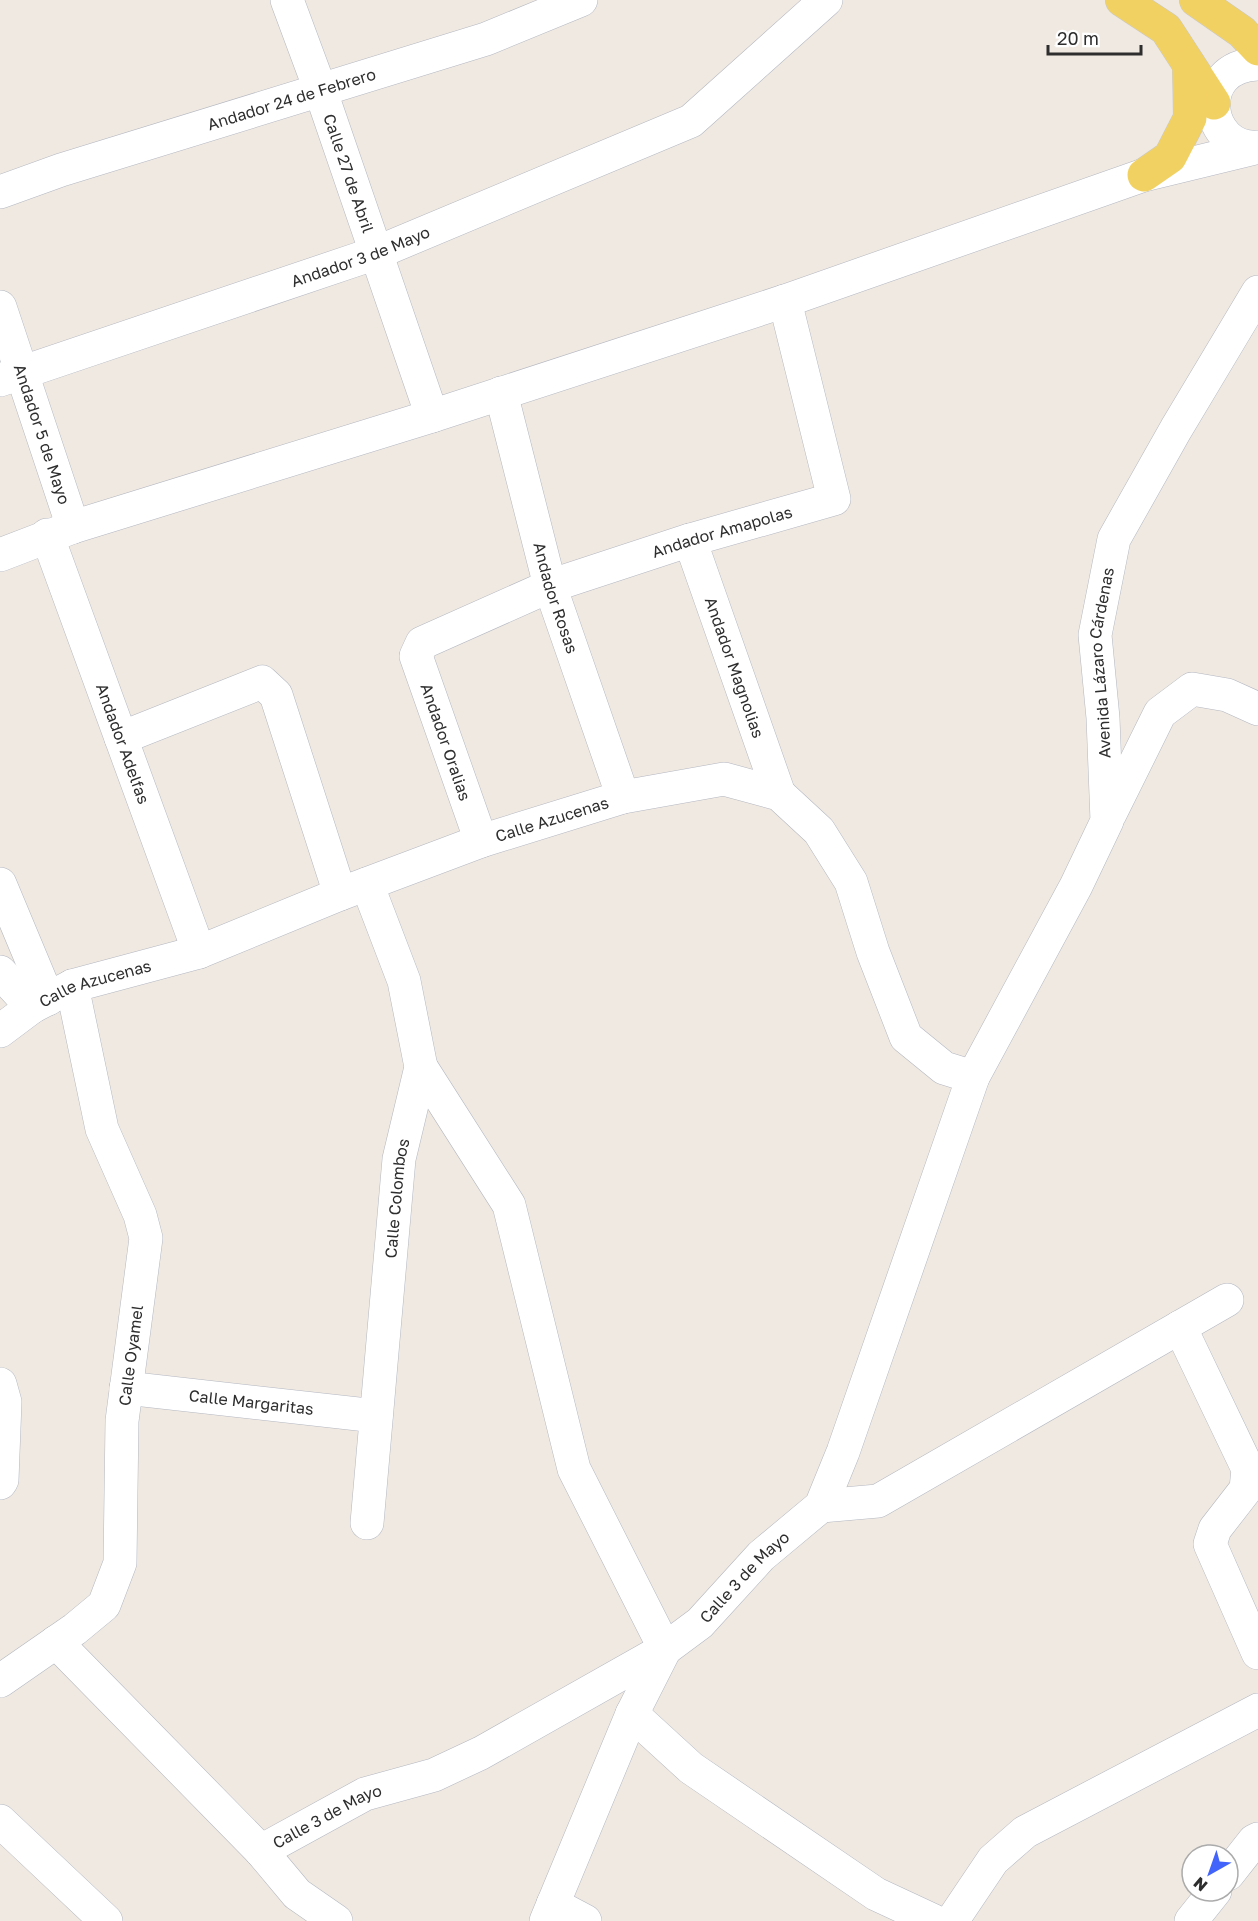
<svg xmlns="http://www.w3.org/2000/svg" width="1258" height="1921" font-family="'Golos Text',sans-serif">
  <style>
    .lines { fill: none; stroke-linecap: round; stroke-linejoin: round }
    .minor-casing { stroke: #b4b7c1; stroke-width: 34 }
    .major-casing { stroke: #c9c9c9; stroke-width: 34 }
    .minor { stroke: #fff; stroke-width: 33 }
    .major { stroke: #f2d163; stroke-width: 33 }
    .labels { text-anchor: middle; stroke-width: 4.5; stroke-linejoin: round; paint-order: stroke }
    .street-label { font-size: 16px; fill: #2e2e2e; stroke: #fff }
  </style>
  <rect width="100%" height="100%" fill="#efe9e1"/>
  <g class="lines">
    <g class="minor-casing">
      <g id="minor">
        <path id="s1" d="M287,0L320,89L432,416"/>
        <path d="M1258,64C1193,66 1205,151 1258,147"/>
        <path id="s2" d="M0,192L61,170L486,39L581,0"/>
        <path id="s3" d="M0,307L73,527"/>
        <path id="s4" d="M0,380L376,253L691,121L826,0"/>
        <path id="s5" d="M501,393L550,586L623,797"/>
        <path id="s6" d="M47,535L199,952"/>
        <path id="s7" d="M690,540L779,794"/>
        <path d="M0,555L73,527L432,416L785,301L1144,175L1255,148"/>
        <path d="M121,738L262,682L276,695L340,894"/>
        <path d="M1110,814L1160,713L1192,689L1227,695L1258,709"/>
        <path id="s8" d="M481,841L416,656L422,643L550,586L690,540L834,499L785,301"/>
        <path d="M0,884L48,999"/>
        <path d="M0,972L32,1007"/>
        <path id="s9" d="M0,1031L32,1007L72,986L199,952L340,894L481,841L623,797L724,779L779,794L819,831L851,882L873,952L906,1037L944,1068L973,1077"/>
        <path d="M421,1067L509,1205L574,1469L665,1649L632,1714L546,1921"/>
        <path d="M1180,1327L1248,1469L1246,1489L1215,1529L1210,1544L1258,1653"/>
        <path d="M0,1384L5,1402L2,1480L0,1483"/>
        <path id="s10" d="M126,1388L376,1416"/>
        <path d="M821,1506L878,1501L1227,1300"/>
        <path id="s11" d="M367,1523L399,1159L421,1067L404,981L367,884"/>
        <path d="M56,1642L261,1851L297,1894L336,1921"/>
        <path id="s12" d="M0,1681L75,1629L104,1605L120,1563L122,1421L146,1238L140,1215L102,1129L72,986"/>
        <path d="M632,1714L691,1768L876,1894L934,1921"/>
        <path d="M0,1821L106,1921"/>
        <path id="s13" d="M261,1851L365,1794L434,1775L481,1753L665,1649L700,1623L761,1556L821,1506L843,1452L973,1077L1076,886L1107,821L1103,718L1095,635L1114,539L1176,429L1258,292"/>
        <path d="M1228,1874L1254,1841L1258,1839"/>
        <path d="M553,1904L585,1921"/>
        <path d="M952,1921L993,1860L1025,1832L1258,1710"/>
        <path d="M1191,1921L1215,1891"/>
      </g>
    </g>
    <g class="major-casing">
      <g id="major">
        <path d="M1122,0L1166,29L1214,103"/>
        <path d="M1196,0L1242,32L1258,49"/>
        <path d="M1144,175L1170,157L1190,118L1189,65"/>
      </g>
    </g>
    <use href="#minor" class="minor"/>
    <use href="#major" class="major"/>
  </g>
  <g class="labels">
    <g class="street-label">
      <text dy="6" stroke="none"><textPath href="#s2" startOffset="306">Andador 24 de Febrero</textPath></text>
      <text dy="6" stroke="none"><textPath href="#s1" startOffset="184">Calle 27 de Abril</textPath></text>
      <text dy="6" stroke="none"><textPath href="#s4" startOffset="381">Andador 3 de Mayo</textPath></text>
      <text dy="6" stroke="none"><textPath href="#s3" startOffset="134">Andador 5 de Mayo</textPath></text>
      <text dy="6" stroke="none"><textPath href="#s8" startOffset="531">Andador Amapolas</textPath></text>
      <text dy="6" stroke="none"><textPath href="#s5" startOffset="212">Andador Rosas</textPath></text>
      <text dy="6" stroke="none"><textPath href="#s13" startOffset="1569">Avenida Lázaro Cárdenas</textPath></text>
      <text dy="6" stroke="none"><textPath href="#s7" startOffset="135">Andador Magnolias</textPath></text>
      <text transform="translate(446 742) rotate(71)" y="6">Andador Oralias</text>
      <text dy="6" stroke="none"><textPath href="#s6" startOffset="222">Andador Adelfas</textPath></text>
      <text dy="6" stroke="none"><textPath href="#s9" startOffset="594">Calle Azucenas</textPath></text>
      <text dy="6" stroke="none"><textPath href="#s9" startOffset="108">Calle Azucenas</textPath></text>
      <text dy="6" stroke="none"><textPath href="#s11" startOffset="326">Calle Colombos</textPath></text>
      <text dy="6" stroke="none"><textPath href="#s12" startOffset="382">Calle Oyamel</textPath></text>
      <text dy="6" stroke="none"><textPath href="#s10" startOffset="126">Calle Margaritas</textPath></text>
      <text dy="6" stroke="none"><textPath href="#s13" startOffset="561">Calle 3 de Mayo</textPath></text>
      <text dy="6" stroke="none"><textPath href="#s13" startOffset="75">Calle 3 de Mayo</textPath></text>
    </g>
  </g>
  <g transform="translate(1210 1873) rotate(220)"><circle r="28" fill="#ffffff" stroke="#ababab" stroke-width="1.5"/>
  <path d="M0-4.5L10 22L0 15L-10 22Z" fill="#4264fb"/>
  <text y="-9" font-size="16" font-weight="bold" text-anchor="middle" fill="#2e2e2e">N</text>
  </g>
  <path d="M1048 45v9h93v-9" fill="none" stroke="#2e2e2e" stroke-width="3"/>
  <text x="1057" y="45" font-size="18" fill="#2e2e2e" stroke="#ffffff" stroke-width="4.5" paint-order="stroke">20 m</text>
</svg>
